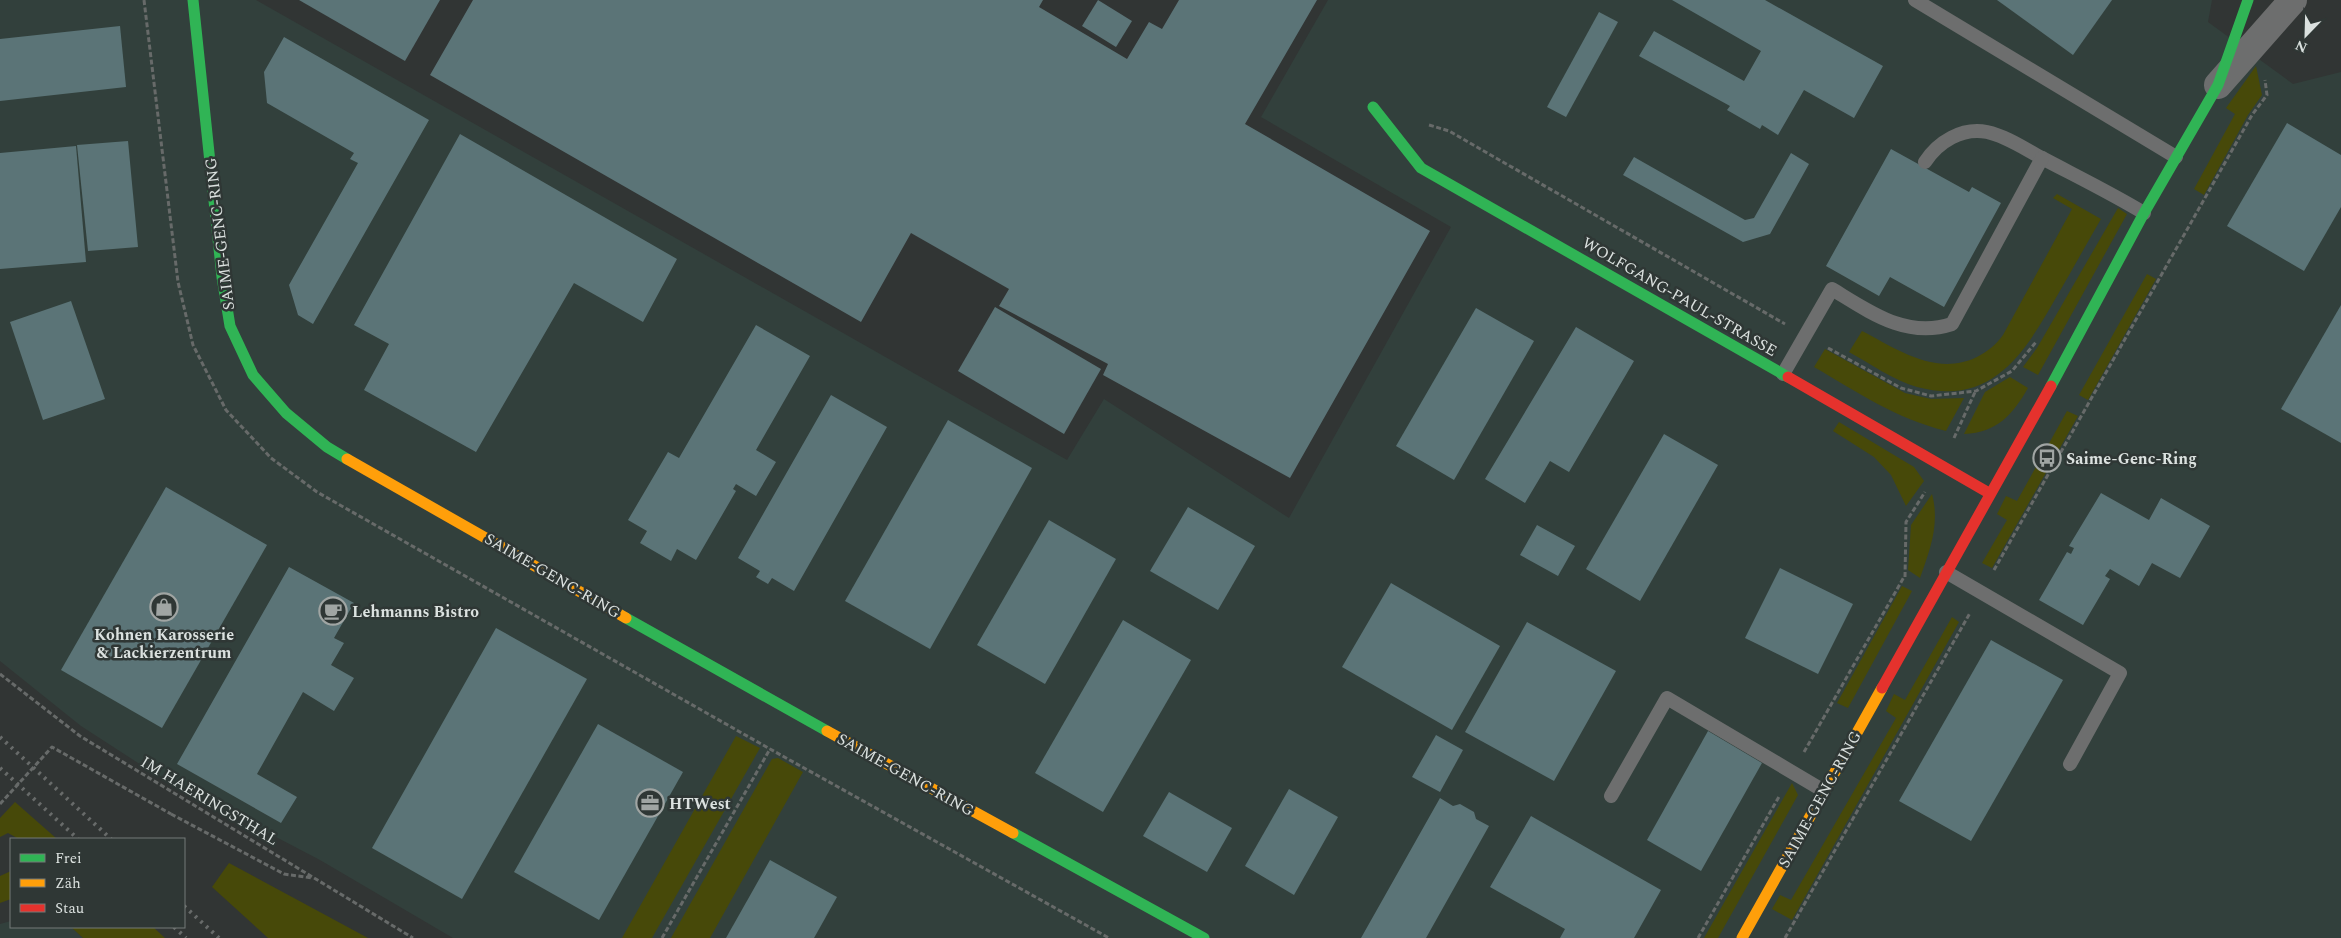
<svg xmlns="http://www.w3.org/2000/svg" width="2341" height="938" font-family="Spectral,serif">
  <style>
    .built { fill: #32403c }
    .green { fill: #474909 }
    .building { fill: #5b7477 }
    .lines { fill: none; stroke-linecap: round; stroke-linejoin: round }
    .path { stroke: #676a69; stroke-width: 3; stroke-dasharray: 5 2.5; stroke-linecap: butt }
    .lane { stroke: #6d6e6e; stroke-width: 14 }
    .street { stroke: #6d6e6e; stroke-width: 28 }
    .fast { stroke: #30b455; stroke-width: 11 }
    .slow { stroke: #ff9f0a; stroke-width: 11 }
    .jam { stroke: #e5322d; stroke-width: 11 }
    .rail { stroke: #686b6a; stroke-width: 4; stroke-dasharray: 2.5 5; stroke-linecap: butt }
    .path-bridge { stroke: #676a69; stroke-width: 3; stroke-dasharray: 5 2.5; stroke-linecap: butt }
    .labels { text-anchor: middle; stroke-width: 5; stroke-linejoin: round; paint-order: stroke }
    .street-label { font-size: 16px; fill: #dbe1df; stroke: #2f3735 }
    .poi-label { font-size: 16px; font-weight: bold; fill: #dbe1df; stroke: #2f3735; text-anchor: start }
  </style>
  <rect width="100%" height="100%" fill="#313534"/>
  <g class="built">
    <path d="M0,0H256L1067,460L1104,399L1289,518L1451,227L1261,117L1328,0H2212L2208,22L2293,84L2341,72V938H453L320,860L152,772L81,726L0,661Z"/>
    <path d="M11,921V927H71L83,938H0V924Z"/>
  </g>
  <g class="green">
    <path d="M2256,66L2262,95L2248,115L2204,195L2194,189L2235,114L2226,108Z"/>
    <path d="M2057,194L2101,219C2086,245 2072,270 2057,296C2025,352 1993,407 1917,387C1893,380 1871,364 1849,352L1862,331C1897,349 1936,377 1977,357C1988,351 1996,345 2003,335L2072,209L2053,198Z"/>
    <path d="M2118,208L2127,214L2038,375L2023,367L2037,348Z"/>
    <path d="M2147,274L2156,279L2088,400L2079,395Z"/>
    <path d="M1825,349L1905,393L1931,399L1964,398L1946,431C1895,418 1859,393 1814,367Z"/>
    <path d="M2010,377L2028,388C2013,414 1997,433 1964,434L1985,392Z"/>
    <path d="M2067,411L2078,416L1992,568L1982,563L2007,520L1997,514L2006,496L2017,501Z"/>
    <path d="M1839,422L1914,467L1924,481L1906,506L1891,475L1874,457L1833,431Z"/>
    <path d="M1932,494C1940,524 1930,550 1920,578L1908,570L1911,525Z"/>
    <path d="M1902,586L1912,591L1848,708L1837,703Z"/>
    <path d="M1952,617L1959,622L1792,920L1772,909L1780,895L1791,900L1896,718L1886,711L1894,694L1905,700Z"/>
    <path d="M736,736L760,748L652,938H622Z"/>
    <path d="M778,758L803,772L710,938H671L772,759Z"/>
    <path d="M1792,783L1798,795L1718,938H1704Z"/>
    <path d="M15,802L57,839H19L8,833L0,837V818Z"/>
    <path d="M229,863L368,938H268L212,887Z"/>
    <path d="M11,871V899L0,903V876Z"/>
    <path d="M71,927H153L165,938H83Z"/>
  </g>
  <g class="building">
    <path d="M299,0H440L405,61Z"/>
    <path d="M473,0H1043L1039,7L1127,59L1149,22L1162,29L1179,0H1317L1245,124L1430,231L1290,478L1103,375L1108,364L999,306L1009,289L911,233L861,322L430,75Z"/>
    <path d="M1098,0L1132,21L1116,47L1082,26Z"/>
    <path d="M1672,0H1765L1883,66L1854,118L1804,90L1778,135L1762,125L1760,129L1727,110L1730,106L1639,56L1654,31L1744,81L1761,51Z"/>
    <path d="M1997,0H2112L2073,55Z"/>
    <path d="M1599,12L1618,22L1566,117L1547,107Z"/>
    <path d="M120,26L126,87L0,101V39Z"/>
    <path d="M284,37L429,120L313,324L298,315L289,285L358,163L350,159L354,153L267,103L264,72Z"/>
    <path d="M2287,123L2341,155V207L2304,271L2227,226Z"/>
    <path d="M460,134L677,259L643,322L574,283L476,452L364,390L389,344L354,325Z"/>
    <path d="M128,141L138,247L88,251L77,145Z"/>
    <path d="M76,146L86,262L0,269V153Z"/>
    <path d="M1891,149L1969,192L1972,187L2001,203L1944,307L1890,277L1879,296L1826,266Z"/>
    <path d="M1791,153L1809,164L1770,234L1743,242L1623,175L1634,157L1745,220L1754,218Z"/>
    <path d="M71,301L105,399L43,420L10,322Z"/>
    <path d="M2341,305V443L2281,409Z"/>
    <path d="M995,307L1101,369L1064,434L958,371Z"/>
    <path d="M1476,308L1534,341L1454,480L1396,446Z"/>
    <path d="M756,325L810,356L756,450L776,462L756,496L736,484L733,489L736,491L696,560L677,549L671,561L640,543L647,531L628,520L668,452L679,458Z"/>
    <path d="M1576,327L1634,361L1569,472L1550,461L1525,503L1485,479Z"/>
    <path d="M831,395L887,427L794,591L772,578L768,584L756,577L760,571L738,558Z"/>
    <path d="M948,420L1032,468L930,649L845,601Z"/>
    <path d="M1664,434L1718,465L1640,601L1586,569Z"/>
    <path d="M166,487L267,545L162,728L61,670Z"/>
    <path d="M2101,493L2149,520L2161,498L2210,526L2180,578L2152,563L2139,586L2110,569L2105,576L2110,579L2083,625L2039,600L2067,552L2071,554L2074,548L2069,546Z"/>
    <path d="M1188,507L1255,546L1218,610L1150,571Z"/>
    <path d="M1049,520L1116,559L1045,684L977,645Z"/>
    <path d="M1537,525L1575,546L1558,576L1520,555Z"/>
    <path d="M289,567L354,603L334,638L344,643L331,665L354,678L334,711L303,692L257,774L297,797L281,823L177,764Z"/>
    <path d="M1780,568L1853,604L1818,674L1745,638Z"/>
    <path d="M1391,583L1500,646L1452,730L1342,667Z"/>
    <path d="M1123,620L1191,660L1103,812L1035,773Z"/>
    <path d="M1527,622L1616,671L1554,781L1465,732Z"/>
    <path d="M496,628L587,679L462,899L372,848Z"/>
    <path d="M1991,640L2063,680L1971,841L1899,801Z"/>
    <path d="M598,724L683,772L599,920L514,872Z"/>
    <path d="M1708,731L1762,763L1701,871L1647,840Z"/>
    <path d="M1436,735L1463,750L1440,792L1412,777Z"/>
    <path d="M1289,789L1338,817L1294,895L1245,866Z"/>
    <path d="M1169,792L1232,828L1207,872L1143,836Z"/>
    <path d="M1440,798L1453,806L1460,804L1474,812L1476,819L1489,826L1426,938H1361Z"/>
    <path d="M1531,816L1661,890L1634,938H1560L1565,929L1490,887Z"/>
    <path d="M770,860L837,897L814,938H726Z"/>
  </g>
  <g class="lines">
    <g class="path">
      <path d="M144,0L178,282L193,345L226,410L271,458L317,492L770,749L1109,938"/>
      <path d="M1429,125L1449,131L1785,324"/>
      <path d="M1828,348L1901,388L1931,396L1976,391L2012,371L2036,342"/>
      <path d="M1954,438L1975,392"/>
      <path d="M1994,570L2252,115L2267,95L2265,80"/>
      <path d="M1905,577L1906,522L1925,492"/>
      <path d="M0,674L80,736L413,938"/>
      <path d="M1804,752L1904,577"/>
      <path d="M171,814L284,874L312,878"/>
      <path d="M662,938L770,749"/>
      <path d="M1698,938L1780,795"/>
      <path d="M1785,938L1970,613"/>
    </g>
    <g class="lane">
      <path d="M1915,0L2176,157"/>
      <path d="M1925,162C1938,142 1962,127 1987,132C2006,136 2025,149 2042,158C2076,176 2111,193 2144,213"/>
      <path d="M1783,374L1832,289C1870,312 1906,339 1952,324L2042,158"/>
      <path d="M1946,572L2120,673L2070,764"/>
      <path d="M1611,796L1667,698L1824,791"/>
    </g>
    <path class="street" d="M2218,85L2293,0"/>
    <g class="fast">
      <path d="M193,0L222,277L230,326L253,375L286,413L327,447L347,459"/>
      <path d="M1373,107L1421,168L1788,377"/>
      <path d="M2051,386L2144,213L2218,85L2248,0"/>
      <path d="M626,618L827,731"/>
      <path d="M1013,833L1204,938"/>
    </g>
    <g class="slow">
      <path d="M347,459L626,618"/>
      <path d="M827,731L1013,833"/>
      <path d="M1742,938L1882,688"/>
    </g>
    <g class="jam">
      <path d="M1788,377L1989,493"/>
      <path d="M1882,688L2051,386"/>
    </g>
    <g class="rail">
      <path d="M0,737L111,839"/>
      <path d="M0,768L78,839"/>
      <path d="M184,906L219,938"/>
      <path d="M174,927L186,938"/>
    </g>
    <path class="path-bridge" d="M0,804L52,747L171,814"/>
  </g>
  <defs>
    <g id="bus-ring" transform="scale(1.4375)"><circle r="9.5" fill="#2f3735" stroke="#a0a5a3" stroke-width="1.5"/><path d="M-5-6H5V4H4V6H2V4H-2V6H-4V4H-5ZM-3.5-4V0h7V-4ZM-3.5 1.2v1.5H-2V1.2ZM2 1.2v1.5H3.5V1.2Z" fill="#a0a5a3"/></g>
    <g id="shop-ring" transform="scale(1.4375)"><circle r="9.5" fill="#2f3735" stroke="#a0a5a3" stroke-width="1.5"/><path d="M-5-2.5h2.3a2.7 3.5 0 0 1 5.4 0H5L5.5 6h-11ZM-1.5-2.5h3a1.5 2.3 0 0 0-3 0Z" fill="#a0a5a3"/></g>
    <g id="cafe-ring" transform="scale(1.4375)"><circle r="9.5" fill="#2f3735" stroke="#a0a5a3" stroke-width="1.5"/><path d="M-5.5-4.5H6V0H3Q3 3.5 0 3.5H-2.5Q-5.5 3.5-5.5 0ZM3-3.2v2h1.7v-2ZM-6 4.5H4V6H-6Z" fill="#a0a5a3"/></g>
    <g id="office-ring" transform="scale(1.4375)"><circle r="9.5" fill="#2f3735" stroke="#a0a5a3" stroke-width="1.5"/><path d="M-6-3h4V-5.5h4V-3h4V5H-6ZM-1-4.5V-3h2v-1.5ZM-6 0V1H6V0Z" fill="#a0a5a3"/></g>
  </defs>
  <g fill-rule="evenodd">
    <use href="#bus-ring" x="2047" y="458"/>
    <use href="#shop-ring" x="164" y="607"/>
    <use href="#cafe-ring" x="333" y="611"/>
    <use href="#office-ring" x="650" y="803"/>
  </g>
  <g class="labels">
    <g class="street-label">
      <text transform="translate(219 234) rotate(-97)" y="6">SAIME-GENC-RING</text>
      <text transform="translate(1680 296) rotate(30)" y="6">WOLFGANG-PAUL-STRASSE</text>
      <text transform="translate(553 575) rotate(30)" y="6">SAIME-GENC-RING</text>
      <text transform="translate(906 774) rotate(29)" y="6">SAIME-GENC-RING</text>
      <text transform="translate(1819 799) rotate(-61)" y="6">SAIME-GENC-RING</text>
      <text transform="translate(210 800) rotate(31)" y="6">IM HAERINGSTHAL</text>
    </g>
    <g class="poi-label">
      <text x="2066" y="464">Saime-Genc-Ring</text>
      <text x="352" y="617">Lehmanns Bistro</text>
      <text x="164" y="640" text-anchor="middle">Kohnen Karosserie<tspan x="164" dy="18">&amp; Lackierzentrum</tspan></text>
      <text x="669" y="809">HTWest</text>
    </g>
  </g>
  <rect x="10" y="838" width="175" height="90" fill="#2f3735" stroke="#747b79"/>
  <rect x="20" y="854" width="25" height="8" fill="#30b455" stroke="#747b79"/>
  <text x="55" y="863" font-size="15" fill="#dbe1df">Frei</text>
  <rect x="20" y="879" width="25" height="8" fill="#ff9f0a" stroke="#747b79"/>
  <text x="55" y="888" font-size="15" fill="#dbe1df">Zäh</text>
  <rect x="20" y="904" width="25" height="8" fill="#e5322d" stroke="#747b79"/>
  <text x="55" y="913" font-size="15" fill="#dbe1df">Stau</text>
  <g transform="translate(2306 35) rotate(203)" stroke="#2f3735" stroke-width="4" paint-order="stroke">
  <path d="M0-4L9 19L0 12L-9 19Z" fill="#dbe1df"/>
  <text y="-8" font-size="14" font-weight="bold" text-anchor="middle" fill="#dbe1df">N</text>
  </g>
</svg>
